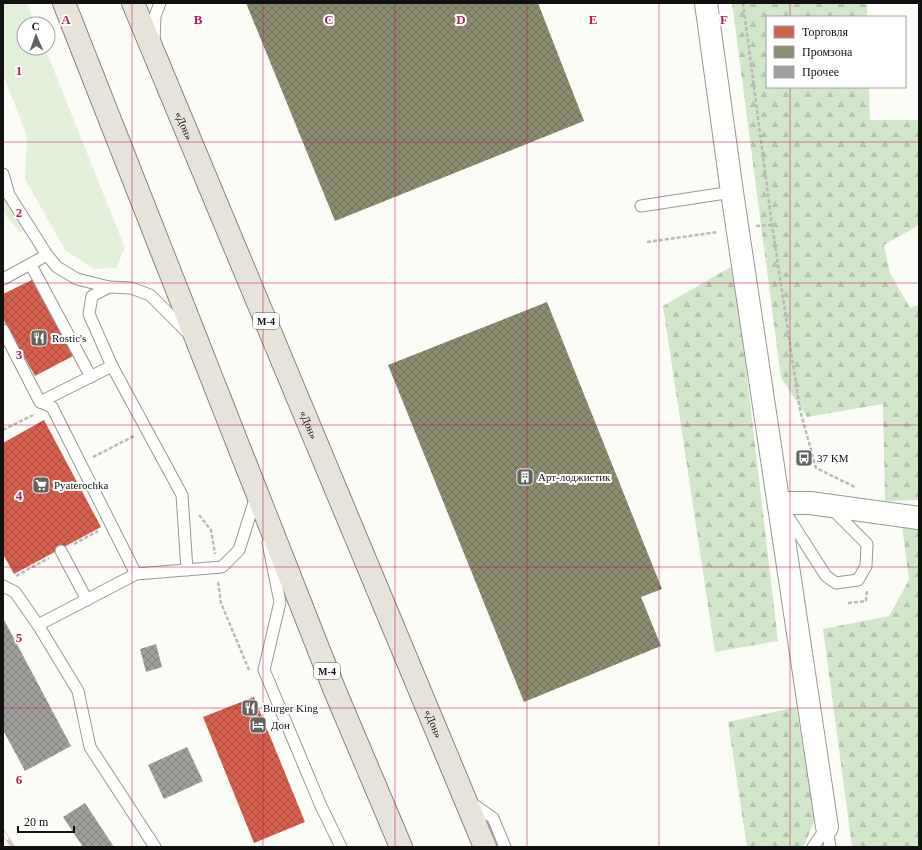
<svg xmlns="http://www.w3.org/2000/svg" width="922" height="850" font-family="Georgia,serif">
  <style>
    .grass { fill: #e3f0da }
    .forest { fill: url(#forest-firs) }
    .shops { fill: url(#shops-cross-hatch) }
    .industry { fill: url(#industry-cross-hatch) }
    .building { fill: url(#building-cross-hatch) }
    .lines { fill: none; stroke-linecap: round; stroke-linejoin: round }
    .service-casing { stroke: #979795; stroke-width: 13 }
    .minor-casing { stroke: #979795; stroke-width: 24 }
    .motorway-casing { stroke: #848482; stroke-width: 24 }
    .path { stroke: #b9b9b8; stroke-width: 2.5; stroke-dasharray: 4 2; stroke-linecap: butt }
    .service { stroke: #fffffe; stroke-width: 11 }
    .minor { stroke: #fffffe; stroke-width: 22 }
    .motorway { stroke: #e8e3d9; stroke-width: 22 }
    .rail-casing { stroke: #d7cac7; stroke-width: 4.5 }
    .rail { stroke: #fff; stroke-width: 3; stroke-dasharray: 9; stroke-linecap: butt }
    .grid { fill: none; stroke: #c2185b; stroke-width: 1; stroke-opacity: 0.55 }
    .labels { text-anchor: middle; stroke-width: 4; stroke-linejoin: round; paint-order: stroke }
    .shield { fill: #fff; stroke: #585858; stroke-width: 1 }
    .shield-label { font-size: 10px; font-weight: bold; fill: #111 }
    .street-label { font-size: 11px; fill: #111; stroke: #fff }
    .poi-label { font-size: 11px; fill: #111; stroke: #fff; text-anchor: start }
    .grid-label { font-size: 13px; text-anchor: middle; font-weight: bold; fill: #c2185b; stroke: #fff; stroke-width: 4; stroke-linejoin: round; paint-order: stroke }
  </style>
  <defs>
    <pattern id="forest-firs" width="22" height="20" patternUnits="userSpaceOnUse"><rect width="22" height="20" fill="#d2e7c9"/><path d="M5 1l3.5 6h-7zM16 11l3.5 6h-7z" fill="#b3c5ac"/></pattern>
    <pattern id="shops-cross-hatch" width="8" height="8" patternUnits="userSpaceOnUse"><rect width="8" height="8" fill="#d6604d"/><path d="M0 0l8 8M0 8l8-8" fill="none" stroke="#ac4e3f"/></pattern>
    <pattern id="industry-cross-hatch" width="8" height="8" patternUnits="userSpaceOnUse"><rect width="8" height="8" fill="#8c8c6e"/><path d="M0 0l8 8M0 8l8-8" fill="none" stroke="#717159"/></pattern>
    <pattern id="building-cross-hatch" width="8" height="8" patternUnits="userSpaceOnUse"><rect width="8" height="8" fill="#a09f9c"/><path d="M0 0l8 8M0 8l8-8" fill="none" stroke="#81807e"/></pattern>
  </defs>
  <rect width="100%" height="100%" fill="#fcfcf7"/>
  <g class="grass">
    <path d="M3,3H27L35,24H24V48H45L125,248L116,268L94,269L65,250L25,179L27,136L3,74Z"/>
    <path d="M3,196L26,229L20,233L3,212Z"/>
  </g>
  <g class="forest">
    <path d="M732,3H867V17H767V87H869L870,120H919V225L884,245L890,273L910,308L919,305V500L885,501L883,404L807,417L781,378Z"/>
    <path d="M734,265L778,641L715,652L663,306Z"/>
    <path d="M902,526L919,527V847H852L823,629L889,616L909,580Z"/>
    <path d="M796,707L816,817L805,844L800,847H747L728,722Z"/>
  </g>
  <g class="shops">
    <path d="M32,280L73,356L35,376L3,319V294Z"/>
    <path d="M44,420L101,527L14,574L3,554V443Z"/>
    <path d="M254,697L305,822L254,843L203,717Z"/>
  </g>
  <g class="industry">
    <path d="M246,3H538L584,121L335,221Z"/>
    <path d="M547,302L662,589L641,597L661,646L524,702L388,365Z"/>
  </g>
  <g class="building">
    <path d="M3,618L71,746L25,771L3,730Z"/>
    <path d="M156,644L162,667L146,672L140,649Z"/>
    <path d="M187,747L203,781L164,799L148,765Z"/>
    <path d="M85,803L114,847H83L63,817Z"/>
  </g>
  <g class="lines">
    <g class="service-casing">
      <g id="service">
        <path d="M154,42L155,16L160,3"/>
        <path d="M3,174L9,195L47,255L57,267L77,279L109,287L131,288L150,295L188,333"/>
        <path d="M641,206L732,192"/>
        <path d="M31,265L91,377"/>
        <path d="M3,279L47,255"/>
        <path d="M3,330L40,402L52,407L136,574"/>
        <path d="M112,366L182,495L187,570"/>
        <path d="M40,402L112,366L89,314L92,296L109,287"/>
        <path d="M785,512L826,576L836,583L858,580L866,566L867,544L831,508"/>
        <path d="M268,543L280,602L264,670L321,806L341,847"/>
        <path d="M61,551L87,600"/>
        <path d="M3,586L15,592L38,625"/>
        <path d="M470,802L493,818L505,847"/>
        <path d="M827,827L830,847"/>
        <path d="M155,847L90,747L78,691L38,625L136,574L222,567L239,550L256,496"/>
        <path d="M813,847L827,827"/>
      </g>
    </g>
    <g class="minor-casing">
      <g id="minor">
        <path d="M706,3L732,192L827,827"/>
        <path d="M779,503H810L919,518"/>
      </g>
    </g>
    <g class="motorway-casing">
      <g id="motorway">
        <path d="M64,3L335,691L401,847"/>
        <path id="s1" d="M133,3L485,847"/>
      </g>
    </g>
    <g class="path">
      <path d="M743,3L772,225L800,410L816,468L855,487"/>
      <path d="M756,226L772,225"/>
      <path d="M647,242L718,232"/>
      <path d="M3,430L33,415"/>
      <path d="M93,457L134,436"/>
      <path d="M199,515L211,530L215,554"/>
      <path d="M74,544L98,531"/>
      <path d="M16,576L49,558"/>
      <path d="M218,582L221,603L249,670"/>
      <path d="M848,603L866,601L867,590"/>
    </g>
    <use href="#service" class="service"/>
    <use href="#minor" class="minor"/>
    <use href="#motorway" class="motorway"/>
    <g class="rail-casing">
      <path id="rail" d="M3,832L13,847"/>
    </g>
    <use href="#rail" class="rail"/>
  </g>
  <path class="grid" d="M132,3V847M263,3V847M395,3V847M527,3V847M659,3V847M790,3V17M790,87V847M3,142H919M3,283H919M3,425H919M3,567H919M3,708H919"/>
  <defs>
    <g id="restaurant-square" transform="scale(0.9)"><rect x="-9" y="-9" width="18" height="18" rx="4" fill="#636362" stroke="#fff"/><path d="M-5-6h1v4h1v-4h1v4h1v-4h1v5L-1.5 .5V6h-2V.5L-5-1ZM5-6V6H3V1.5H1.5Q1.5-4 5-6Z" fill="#fff"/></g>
    <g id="bus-square" transform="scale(0.9)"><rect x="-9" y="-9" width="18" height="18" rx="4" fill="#636362" stroke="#fff"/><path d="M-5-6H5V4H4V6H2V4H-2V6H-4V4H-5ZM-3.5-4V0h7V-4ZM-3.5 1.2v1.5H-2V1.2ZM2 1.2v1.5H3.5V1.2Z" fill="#fff"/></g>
    <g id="building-square" transform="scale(0.9)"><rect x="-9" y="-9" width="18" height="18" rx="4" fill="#636362" stroke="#fff"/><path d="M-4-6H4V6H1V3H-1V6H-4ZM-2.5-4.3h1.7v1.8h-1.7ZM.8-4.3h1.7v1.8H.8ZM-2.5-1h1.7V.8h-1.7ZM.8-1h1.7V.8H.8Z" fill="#fff"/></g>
    <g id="supermarket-square" transform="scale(0.9)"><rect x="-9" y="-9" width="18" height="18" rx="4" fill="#636362" stroke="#fff"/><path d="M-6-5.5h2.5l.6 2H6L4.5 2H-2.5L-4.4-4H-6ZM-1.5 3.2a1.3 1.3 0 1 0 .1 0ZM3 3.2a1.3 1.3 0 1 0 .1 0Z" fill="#fff"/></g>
    <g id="hotel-square" transform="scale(0.9)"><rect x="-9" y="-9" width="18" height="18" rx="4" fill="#636362" stroke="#fff"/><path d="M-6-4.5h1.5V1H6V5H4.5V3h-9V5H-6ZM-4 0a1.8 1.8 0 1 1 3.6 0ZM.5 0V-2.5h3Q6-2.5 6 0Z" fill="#fff"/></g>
  </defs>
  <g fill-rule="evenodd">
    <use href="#restaurant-square" x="39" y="338"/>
    <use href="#bus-square" x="804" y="458"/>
    <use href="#building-square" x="525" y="477"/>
    <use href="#supermarket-square" x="41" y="485"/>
    <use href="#restaurant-square" x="250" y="708"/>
    <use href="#hotel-square" x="258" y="725"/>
  </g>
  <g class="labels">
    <g class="shield">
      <rect x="253" y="313" width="26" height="16" rx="3"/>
      <rect x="314" y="663" width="26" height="16" rx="3"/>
    </g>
    <g class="shield-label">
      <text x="266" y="325">М-4</text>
      <text x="327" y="675">М-4</text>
    </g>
    <g class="street-label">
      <text dy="4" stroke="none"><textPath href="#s1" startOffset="133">«Дон»</textPath></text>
      <text dy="4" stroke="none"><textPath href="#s1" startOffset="457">«Дон»</textPath></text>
      <text dy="4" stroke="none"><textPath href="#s1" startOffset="781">«Дон»</textPath></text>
    </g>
    <g class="poi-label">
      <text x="52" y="342">Rostic's</text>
      <text x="817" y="462">37 KM</text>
      <text x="538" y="481">Арт-лоджистик</text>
      <text x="54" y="489">Pyaterochka</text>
      <text x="263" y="712">Burger King</text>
      <text x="271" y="729">Дон</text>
    </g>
  </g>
  <g class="grid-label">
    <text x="66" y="24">A</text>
    <text x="198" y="24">B</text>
    <text x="329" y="24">C</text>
    <text x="461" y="24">D</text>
    <text x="593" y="24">E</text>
    <text x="724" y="24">F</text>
    <text x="19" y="75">1</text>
    <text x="19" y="217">2</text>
    <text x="19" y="359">3</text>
    <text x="19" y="500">4</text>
    <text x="19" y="642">5</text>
    <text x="19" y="784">6</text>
  </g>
  <rect width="922" height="850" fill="none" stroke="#111111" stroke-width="8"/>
  <rect x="766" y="16" width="140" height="72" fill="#ffffff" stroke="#a0a0a0"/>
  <rect x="774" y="26" width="20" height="12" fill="#d6604d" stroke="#a0a0a0"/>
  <text x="802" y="36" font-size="12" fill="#111111">Торговля</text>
  <rect x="774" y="46" width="20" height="12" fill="#8c8c6e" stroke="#a0a0a0"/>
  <text x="802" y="56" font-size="12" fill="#111111">Промзона</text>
  <rect x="774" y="66" width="20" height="12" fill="#a09f9c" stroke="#a0a0a0"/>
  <text x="802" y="76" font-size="12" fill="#111111">Прочее</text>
  <g transform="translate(36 36) rotate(358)"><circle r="19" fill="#ffffff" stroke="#a0a0a0"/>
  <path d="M0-3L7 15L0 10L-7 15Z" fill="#636362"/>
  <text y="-6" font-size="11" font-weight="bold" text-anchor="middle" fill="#111111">С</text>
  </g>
  <path d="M18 826v6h56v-6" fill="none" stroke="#111111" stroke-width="2"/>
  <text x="24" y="826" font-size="12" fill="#111111" stroke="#ffffff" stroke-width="3" paint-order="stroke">20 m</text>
</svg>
